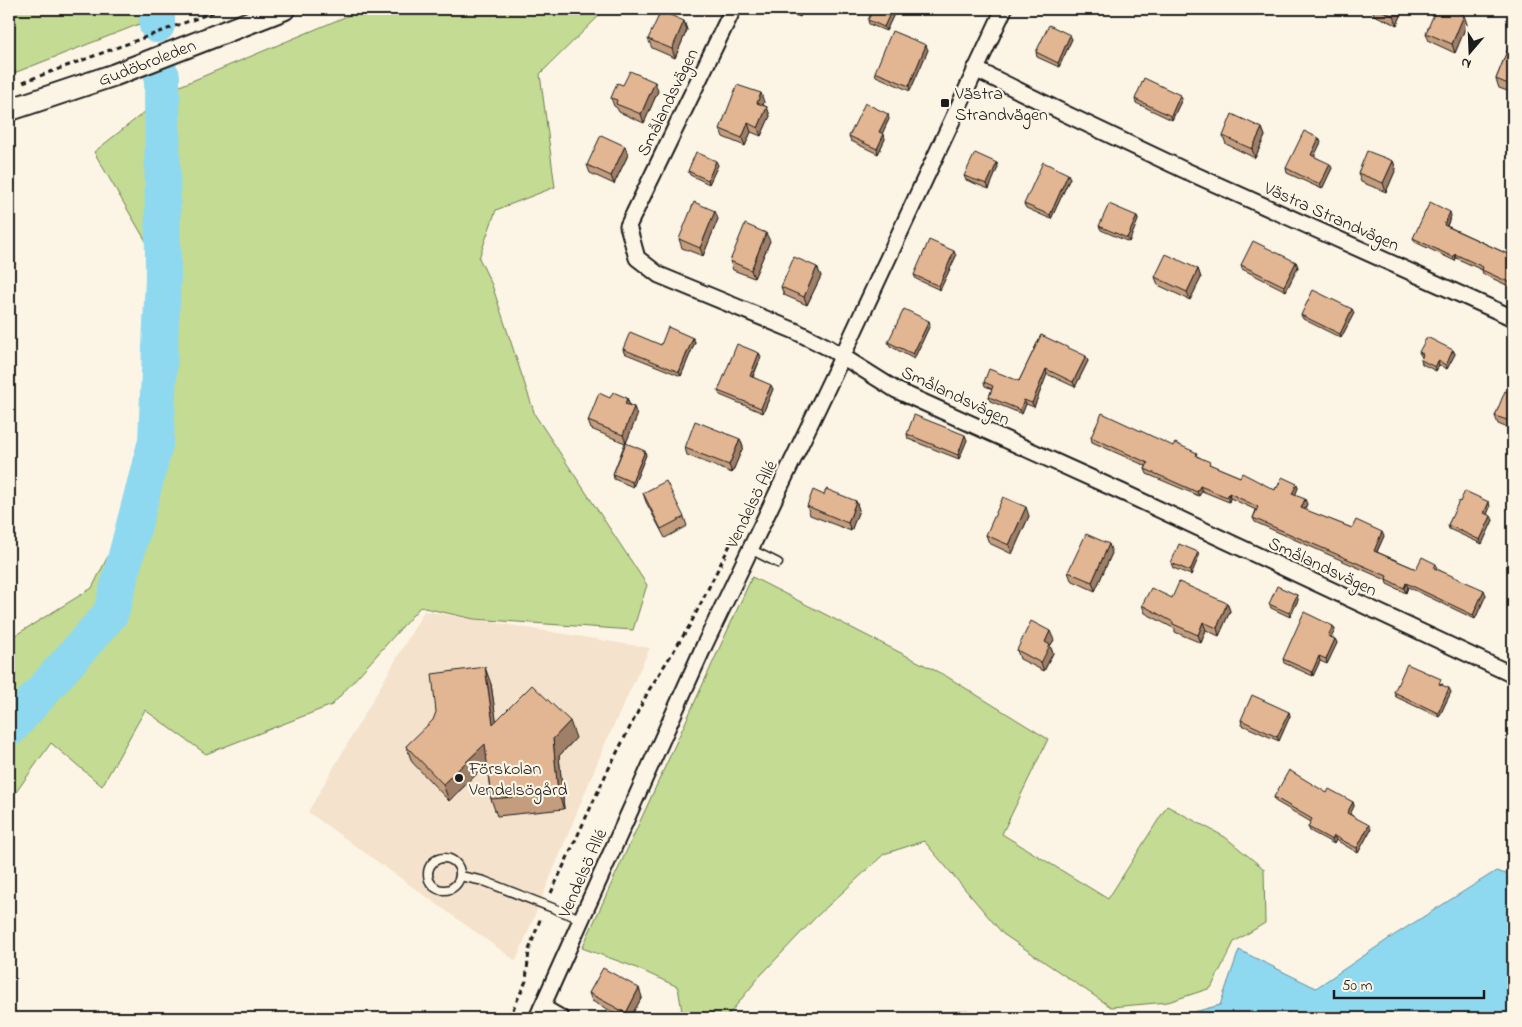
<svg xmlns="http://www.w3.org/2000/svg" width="1522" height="1027" font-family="'Indie Flower',sans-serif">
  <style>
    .built { fill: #f4e2cc }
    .green { fill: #c3db92; stroke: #707c57 }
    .water { fill: #8fd9f0; stroke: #618d9b }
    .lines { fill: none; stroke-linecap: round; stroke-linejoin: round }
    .river { stroke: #8fd9f0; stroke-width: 36 }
    .lane-casing { stroke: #1c1c1c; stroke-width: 11 }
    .street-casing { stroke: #1c1c1c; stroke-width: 19 }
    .secondary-casing { stroke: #1c1c1c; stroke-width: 25 }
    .path { stroke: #1c1c1c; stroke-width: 3; stroke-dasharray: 5 4; stroke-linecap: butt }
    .lane { stroke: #fcf5e5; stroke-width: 8 }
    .street { stroke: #fcf5e5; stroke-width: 15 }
    .secondary { stroke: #fcf5e5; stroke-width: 21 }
    .wall { fill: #c39d7e; stroke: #1c1c1c }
    .shaded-wall { fill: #9f7f67; stroke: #1c1c1c }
    .building { fill: #e3b693; stroke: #1c1c1c }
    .poi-dot { fill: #1c1c1c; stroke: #fcf5e5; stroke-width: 2 }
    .labels { text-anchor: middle; stroke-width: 4.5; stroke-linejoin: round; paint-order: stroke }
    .street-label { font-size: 18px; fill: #1c1c1c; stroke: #fcf5e5 }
    .poi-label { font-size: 18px; fill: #1c1c1c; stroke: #fcf5e5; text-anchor: start }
  </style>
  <rect width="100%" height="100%" fill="#fcf5e5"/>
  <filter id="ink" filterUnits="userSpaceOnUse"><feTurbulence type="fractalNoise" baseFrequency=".02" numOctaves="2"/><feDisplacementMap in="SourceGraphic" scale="10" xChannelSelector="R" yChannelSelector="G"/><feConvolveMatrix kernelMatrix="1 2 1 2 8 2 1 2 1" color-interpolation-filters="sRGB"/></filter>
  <g filter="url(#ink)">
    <path class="built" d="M424,611L650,648L605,744L516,961L308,812Z"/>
    <g class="green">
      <path d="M9,9H178L9,75Z"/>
      <path d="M364,9H606L540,74L555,187L496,210L479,258L492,285L535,415L647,585L633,630L474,619L420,607L332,705L206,754L145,710L102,786L51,743L9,802V639L92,588L171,430L151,250L94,152L175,88Z"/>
      <path d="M752,577L946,676L1048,739L1002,834L1108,899L1167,806L1225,837L1264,869L1265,923L1234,942L1211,988L1168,1002L1111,1007L1003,934L924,841L884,854L816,917L760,976L726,1018H683L678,987L632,966L582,948Z"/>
    </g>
    <g class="water">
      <path d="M1496,871L1513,876V1018H1172L1220,1005L1239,950L1316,988L1396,934Z"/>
      <path d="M970,1011L1033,1018H852L854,1015Z"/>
    </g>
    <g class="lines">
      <g class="river">
        <path d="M157,9V25"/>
        <path d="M9,729L111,613L156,441L163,277L162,76"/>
      </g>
      <g class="lane-casing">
        <g id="lane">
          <path d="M750,549L778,563"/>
          <circle cx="444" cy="874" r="16"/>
          <path d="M460,876L484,881L581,919"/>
        </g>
      </g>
      <g class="street-casing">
        <g id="street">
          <path d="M733,9L628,226L637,258L659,275L795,331L829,348L896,390L1122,492L1513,675"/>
          <path d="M975,69L1066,114L1182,169L1513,318"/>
          <path d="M542,1007L561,1018"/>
          <path d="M537,1018L704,646L842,357L1004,9"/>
        </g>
      </g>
      <g class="secondary-casing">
        <g id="secondary">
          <path id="s1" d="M9,110L114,75L284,9"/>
        </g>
      </g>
      <g class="path">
        <path d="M23,82L222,9"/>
        <path d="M551,893L607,772L649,690L690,625L742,521"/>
        <path d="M509,1018L526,981L529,950L541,917"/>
      </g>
      <use href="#lane" class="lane"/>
      <use href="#street" class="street"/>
      <use href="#secondary" class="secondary"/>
    </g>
    <g class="wall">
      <path d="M780,9H804L800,17Z"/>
      <path d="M892,9L894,14L886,31L869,24L868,20Z"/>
      <path d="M1372,9H1404L1397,25L1374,15Z"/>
      <path d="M684,21L687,30L675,58L652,48L648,39Z"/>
      <path d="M1467,24L1455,53L1429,41L1426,33Z"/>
      <path d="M1513,36V93L1499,88L1496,79Z"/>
      <path d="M1072,39L1059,67L1037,57L1036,52Z"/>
      <path d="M928,50L910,91L876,76L875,72Z"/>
      <path d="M623,85L658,91L644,123L619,112L617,108L614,106L611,98Z"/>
      <path d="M1180,95L1182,99L1172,120L1136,103L1135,99Z"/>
      <path d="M764,102L763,105L767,107L770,116L761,136L751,132L745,146L723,137L720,129Z"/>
      <path d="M889,119L882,134L885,139L878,154L851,141L849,136Z"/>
      <path d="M1262,128L1265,136L1255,158L1226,144L1223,136Z"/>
      <path d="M1319,138L1321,142L1314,156L1332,168L1322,189L1287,173L1286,168Z"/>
      <path d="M628,155L614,184L590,173L587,165Z"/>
      <path d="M1393,161L1396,169L1386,192L1361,182L1358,173Z"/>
      <path d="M718,165L709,184L690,175L688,171Z"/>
      <path d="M998,167L989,189L966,180L964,176Z"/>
      <path d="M1070,178L1051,219L1026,208L1024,204Z"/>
      <path d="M1137,216L1138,220L1129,242L1101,230L1099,226Z"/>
      <path d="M1451,216L1447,226L1512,256L1513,253V288L1483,274L1482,270L1456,258L1455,261L1415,242L1413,238Z"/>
      <path d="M718,219L703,256L682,248L679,239Z"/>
      <path d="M770,241L754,278L733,270L730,261Z"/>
      <path d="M956,256L940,290L916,279L914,275Z"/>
      <path d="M1296,262L1298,267L1286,291L1242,269L1241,265Z"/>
      <path d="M817,267L821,276L807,305L784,295L781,287Z"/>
      <path d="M1198,269L1201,278L1190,300L1158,285L1155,277Z"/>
      <path d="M1352,309L1354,313L1341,338L1303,319L1301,315Z"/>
      <path d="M929,321L930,325L914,359L890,346L888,342Z"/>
      <path d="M1041,335L1088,361L1075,387L1047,374L1034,407L1026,404L1022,414L990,401L989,397L992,389L985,386L984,382L1019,381Z"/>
      <path d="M693,338L695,342L681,376L624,353L623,349L661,345Z"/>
      <path d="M1453,350L1455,354L1447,369L1439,365L1436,371L1422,364L1421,360L1422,357L1421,356L1419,352Z"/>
      <path d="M759,353L761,357L753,377L773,389L763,413L720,395L718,391Z"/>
      <path d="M1513,394V430L1498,424L1495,416Z"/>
      <path d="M610,398H627L630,406L634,407L637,416L626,443L646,455L633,487L614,479L613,474L625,443L591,429L588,421Z"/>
      <path d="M907,434L967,440L959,459L908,439Z"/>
      <path d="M1091,437L1173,446L1199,457L1211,465L1240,477L1275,490L1297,484L1298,488L1295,495L1307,504L1304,510L1352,528L1384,536L1377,552L1416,569L1436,564L1437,569L1486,595L1475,619L1408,587L1406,593L1387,584L1386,580L1255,522L1253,518L1256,510L1230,498L1229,502L1202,491L1199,496L1147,474L1145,469L1146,466L1092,442Z"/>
      <path d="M740,439L743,447L732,473L687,455L685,448Z"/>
      <path d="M643,493L684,517L687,526L665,538L646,502Z"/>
      <path d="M824,495L856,501L859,510L851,531L810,515L807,506Z"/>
      <path d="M1460,502L1490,507L1487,514L1493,520L1482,544L1449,529L1448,525Z"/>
      <path d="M1029,516L1012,554L989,543L986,535Z"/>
      <path d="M1112,553L1095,591L1071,580L1068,572Z"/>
      <path d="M1199,556L1191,575L1173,568L1171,563Z"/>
      <path d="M1297,595L1298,600L1290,617L1271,608L1269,604Z"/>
      <path d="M1172,598L1227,603L1230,611L1219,636L1206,630L1201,643L1175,632V629L1145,613L1142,605Z"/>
      <path d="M1333,626L1335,630L1331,637L1335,639L1337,643L1327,664L1320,661L1313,676L1284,663L1283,659Z"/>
      <path d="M1054,640L1050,646L1053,653L1044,671L1020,659L1017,650Z"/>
      <path d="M491,684L496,720L576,738L559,756L564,809L497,816L491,799L487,764L449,801L412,762L406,746Z"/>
      <path d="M1443,684L1442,685L1451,692L1439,717L1396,697L1394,692Z"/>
      <path d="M1289,712L1290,716L1279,741L1242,725L1241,720Z"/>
      <path d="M1327,793L1353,802L1354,806L1350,814L1371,829L1358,853L1336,840L1334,844L1310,831L1308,827L1311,822L1275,801L1274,797Z"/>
      <path d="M589,993L642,997L630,1018H624L592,1001Z"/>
    </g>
    <g class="shaded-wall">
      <path d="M797,9H804L800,17Z"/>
      <path d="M892,9L894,14L886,31L884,27Z"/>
      <path d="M1397,9H1404L1397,25L1394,16Z"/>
      <path d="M1464,15L1467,24L1455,53L1452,44Z"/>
      <path d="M684,21L687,30L675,58L672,49Z"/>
      <path d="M1070,35L1072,39L1059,67L1058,63Z"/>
      <path d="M926,45L928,50L910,91L909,86Z"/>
      <path d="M655,82L658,91L644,123L641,114Z"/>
      <path d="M761,93L764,102L760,111L757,103Z"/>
      <path d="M1180,95L1182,99L1172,120L1171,116Z"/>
      <path d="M767,107L770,116L761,136L758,128Z"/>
      <path d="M888,114L889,119L881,136L879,132Z"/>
      <path d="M748,123L751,132L745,146L742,138Z"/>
      <path d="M1262,128L1265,136L1255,158L1252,149Z"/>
      <path d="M884,134L885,139L878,154L877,149Z"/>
      <path d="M1319,138L1321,142L1313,159L1311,155Z"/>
      <path d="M625,146L628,155L614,184L611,176Z"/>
      <path d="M716,161L718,165L709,184L708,180Z"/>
      <path d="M1393,161L1396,169L1386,192L1383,183Z"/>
      <path d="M997,163L998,167L989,189L987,184Z"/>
      <path d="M1330,164L1332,168L1322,189L1320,185Z"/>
      <path d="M1068,174L1070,178L1051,219L1050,215Z"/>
      <path d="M715,211L718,219L703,256L700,248Z"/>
      <path d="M1450,212L1451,216L1445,229L1444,225Z"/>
      <path d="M1137,216L1138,220L1129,242L1127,238Z"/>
      <path d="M766,233L770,241L754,278L751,270Z"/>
      <path d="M954,251L956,256L940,290L939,286Z"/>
      <path d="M1455,254L1456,258L1455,261L1453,257Z"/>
      <path d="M1296,262L1298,267L1286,291L1284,286Z"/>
      <path d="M817,267L821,276L807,305L804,297Z"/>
      <path d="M1198,269L1201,278L1190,300L1187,292Z"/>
      <path d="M1352,309L1354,313L1341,338L1340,334Z"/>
      <path d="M929,321L930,325L914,359L913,354Z"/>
      <path d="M693,338L695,342L681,376L679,372Z"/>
      <path d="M1453,350L1455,354L1447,369L1446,365Z"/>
      <path d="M759,353L761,357L751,380L750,376Z"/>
      <path d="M1086,356L1088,361L1075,387L1073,382Z"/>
      <path d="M1438,361L1439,365L1436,371L1435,367Z"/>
      <path d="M1046,369L1047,374L1034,407L1032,403Z"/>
      <path d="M771,385L773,389L763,413L761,408Z"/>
      <path d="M627,398L630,407L625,404Z"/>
      <path d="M1024,400L1026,404L1022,414L1020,410Z"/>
      <path d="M634,407L637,416L626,443L623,435Z"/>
      <path d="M965,435L967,440L959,459L958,455Z"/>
      <path d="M740,439L743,447L732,473L729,465Z"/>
      <path d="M645,451L646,455L633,487L632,482Z"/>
      <path d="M1297,484L1298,488L1294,499L1292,494Z"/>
      <path d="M1200,486L1202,491L1199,496L1197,492Z"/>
      <path d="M1229,493L1230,498L1229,502L1227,497Z"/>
      <path d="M1305,499L1307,504L1303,513L1301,508Z"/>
      <path d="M856,501L859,510L851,531L848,523Z"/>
      <path d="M1489,502L1490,507L1486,517L1484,513Z"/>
      <path d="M1026,507L1029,516L1012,554L1009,545Z"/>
      <path d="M1491,516L1493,520L1482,544L1480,540Z"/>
      <path d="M1382,532L1384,536L1375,555L1374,551Z"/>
      <path d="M1109,544L1112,553L1095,591L1092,582Z"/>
      <path d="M1198,552L1199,556L1191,575L1190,571Z"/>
      <path d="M1406,583L1408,587L1406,593L1404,588Z"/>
      <path d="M1484,590L1486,595L1475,619L1473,615Z"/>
      <path d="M1297,595L1298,600L1290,617L1289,613Z"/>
      <path d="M1227,603L1230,611L1219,636L1217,628Z"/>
      <path d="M1203,622L1206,630L1201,643L1198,635Z"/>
      <path d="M1333,626L1335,630L1330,640L1328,636Z"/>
      <path d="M1050,631L1054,640L1050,646L1053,653L1044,671L1041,663L1045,642Z"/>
      <path d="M1335,639L1337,643L1327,664L1326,659Z"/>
      <path d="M1319,656L1320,661L1313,676L1312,672Z"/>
      <path d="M485,667L491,684L499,740L493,724Z"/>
      <path d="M1449,688L1451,692L1439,717L1438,713Z"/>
      <path d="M1289,712L1290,716L1279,741L1277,737Z"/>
      <path d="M570,721L576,738L559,756L564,809L558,793L553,739Z"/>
      <path d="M485,744L491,760L449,801L443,784Z"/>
      <path d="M1353,802L1354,806L1349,817L1347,813Z"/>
      <path d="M1369,825L1371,829L1358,853L1357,848Z"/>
      <path d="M1334,836L1336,840L1334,844L1332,840Z"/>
      <path d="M639,988L642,997L630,1018H628L626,1013Z"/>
    </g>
    <g class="building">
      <path d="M873,9H892L884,27L868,20Z"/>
      <path d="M1377,9H1397L1394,16Z"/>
      <path d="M1436,9H1448L1464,15L1452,44L1426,33Z"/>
      <path d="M661,11L684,21L672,49L648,39Z"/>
      <path d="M1049,25L1070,35L1058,63L1036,52Z"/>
      <path d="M892,31L926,45L909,86L875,72Z"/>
      <path d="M1513,36V86L1496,79Z"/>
      <path d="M630,71L655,82L641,114L616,104L617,100L611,98L617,83L623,85Z"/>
      <path d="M1144,78L1180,95L1171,116L1135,99Z"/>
      <path d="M737,85L761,93L757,103L767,107L758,128L748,123L742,138L720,129Z"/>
      <path d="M865,103L888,114L879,132L884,134L877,149L849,136Z"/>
      <path d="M1232,114L1262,128L1252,149L1223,136Z"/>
      <path d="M1304,131L1319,138L1311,155L1330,164L1320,185L1286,168Z"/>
      <path d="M601,135L625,146L611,176L587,165Z"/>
      <path d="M1367,151L1393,161L1383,183L1358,173Z"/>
      <path d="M696,152L716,161L708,180L688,171Z"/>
      <path d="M975,153L997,163L987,184L964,176Z"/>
      <path d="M1043,162L1068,174L1050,215L1024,204Z"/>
      <path d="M694,202L715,211L700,248L679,239Z"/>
      <path d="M1430,202L1450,212L1444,225L1512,256L1513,253V284L1482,270L1483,267L1455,254L1453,257L1413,238Z"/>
      <path d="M1109,204L1137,216L1127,238L1099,226Z"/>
      <path d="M745,224L766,233L751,270L730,261Z"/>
      <path d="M929,240L954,251L939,286L914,275Z"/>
      <path d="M1253,241L1296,262L1284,286L1241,265Z"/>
      <path d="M1166,254L1198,269L1187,292L1155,277Z"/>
      <path d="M794,257L817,267L804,297L781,287Z"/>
      <path d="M1313,290L1352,309L1340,334L1301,315Z"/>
      <path d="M904,309L929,321L913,354L888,342Z"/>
      <path d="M668,327L693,338L679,372L623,349L630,332L661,345Z"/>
      <path d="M1041,335L1086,356L1073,382L1046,369L1032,403L1024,400L1020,410L989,397L993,386L984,382L989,369L1019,381Z"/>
      <path d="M1427,337L1453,350L1446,365L1438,361L1435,367L1421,360L1423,354L1419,352Z"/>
      <path d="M737,344L759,353L750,376L771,385L761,408L718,391Z"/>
      <path d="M1505,391L1513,394V422L1495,416Z"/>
      <path d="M613,392L627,398L625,404L634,407L623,435L588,421L599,393L610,398Z"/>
      <path d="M1102,413L1173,446L1175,443L1197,453L1196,456L1210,462L1209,464L1240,477L1242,473L1275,490L1276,487L1277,488L1282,477L1297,484L1292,494L1305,499L1301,508L1352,528L1356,520L1382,532L1374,551L1416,569L1422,557L1436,564L1434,568L1484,590L1473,615L1406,583L1404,588L1386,579L1387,576L1253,518L1258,507L1229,493L1227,497L1200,486L1197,492L1145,469L1148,463L1091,437Z"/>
      <path d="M914,415L965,435L958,455L907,434Z"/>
      <path d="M695,421L740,439L729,465L685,448Z"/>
      <path d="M626,443L645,451L632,482L613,474Z"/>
      <path d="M666,481L684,517L661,529L643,493Z"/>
      <path d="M826,489L856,501L848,523L807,506L813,490L824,495Z"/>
      <path d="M1465,491L1489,502L1484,513L1491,516L1480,540L1448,525L1459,501L1460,502Z"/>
      <path d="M1003,497L1026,507L1009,545L986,535Z"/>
      <path d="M1086,534L1109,544L1092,582L1068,572Z"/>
      <path d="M1179,544L1198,552L1190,571L1171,563Z"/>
      <path d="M1179,582L1227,603L1217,628L1203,622L1198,635L1173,624V622L1142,605L1151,588L1172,598Z"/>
      <path d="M1277,586L1297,595L1289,613L1269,604Z"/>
      <path d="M1304,612L1333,626L1328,636L1335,639L1326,659L1319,656L1312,672L1283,659Z"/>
      <path d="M1513,615V623L1510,622Z"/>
      <path d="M1031,621L1050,631L1045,642L1050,645L1041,663L1017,650Z"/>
      <path d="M1407,664L1441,679L1439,684L1449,688L1438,713L1394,692Z"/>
      <path d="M485,667L493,724L532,685L570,721L553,739L558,793L491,799L485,744L443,784L406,746L433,720L436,712L432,674Z"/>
      <path d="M1252,695L1289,712L1277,737L1241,720Z"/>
      <path d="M1289,770L1327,793L1329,789L1353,802L1347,813L1369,825L1357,848L1334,836L1332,840L1308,827L1312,819L1274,797Z"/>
      <path d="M603,968L639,988L626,1013L589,993Z"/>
    </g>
  </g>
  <g class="poi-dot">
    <rect x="940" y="98" width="10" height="10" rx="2.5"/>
    <circle cx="459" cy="778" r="5"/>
  </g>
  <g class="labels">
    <g class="street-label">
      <text dy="6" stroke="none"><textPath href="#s1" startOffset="146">Gudöbroleden</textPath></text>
      <text transform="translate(667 102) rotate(-64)" y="6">Smålandsvägen</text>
      <text transform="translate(1332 216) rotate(24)" y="6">Västra Strandvägen</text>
      <text transform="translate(956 395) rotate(25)" y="6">Smålandsvägen</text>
      <text transform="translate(751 504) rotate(-64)" y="6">Vendelsö Allé</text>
      <text transform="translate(1323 566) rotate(25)" y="6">Smålandsvägen</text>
      <text transform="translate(582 873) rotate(-66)" y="6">Vendelsö Allé</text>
    </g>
    <g class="poi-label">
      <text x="955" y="99">Västra<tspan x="955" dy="21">Strandvägen</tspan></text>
      <text x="469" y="774">Förskolan<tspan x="469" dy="21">Vendelsögård</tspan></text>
    </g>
  </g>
  <rect width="1522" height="1027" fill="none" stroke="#fcf5e5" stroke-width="30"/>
  <rect x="15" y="15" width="1492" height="997" fill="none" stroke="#1c1c1c" stroke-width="2" filter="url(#ink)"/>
  <g transform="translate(1470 52) rotate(199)" stroke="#fcf5e5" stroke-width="4" paint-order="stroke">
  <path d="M0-4L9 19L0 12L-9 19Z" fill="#1c1c1c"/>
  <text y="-8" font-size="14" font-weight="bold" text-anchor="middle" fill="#1c1c1c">N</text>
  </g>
  <path d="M1334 990v8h150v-8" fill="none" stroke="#1c1c1c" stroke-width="2.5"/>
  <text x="1342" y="990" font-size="15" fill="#1c1c1c" stroke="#fcf5e5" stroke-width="4" paint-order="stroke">50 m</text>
</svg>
